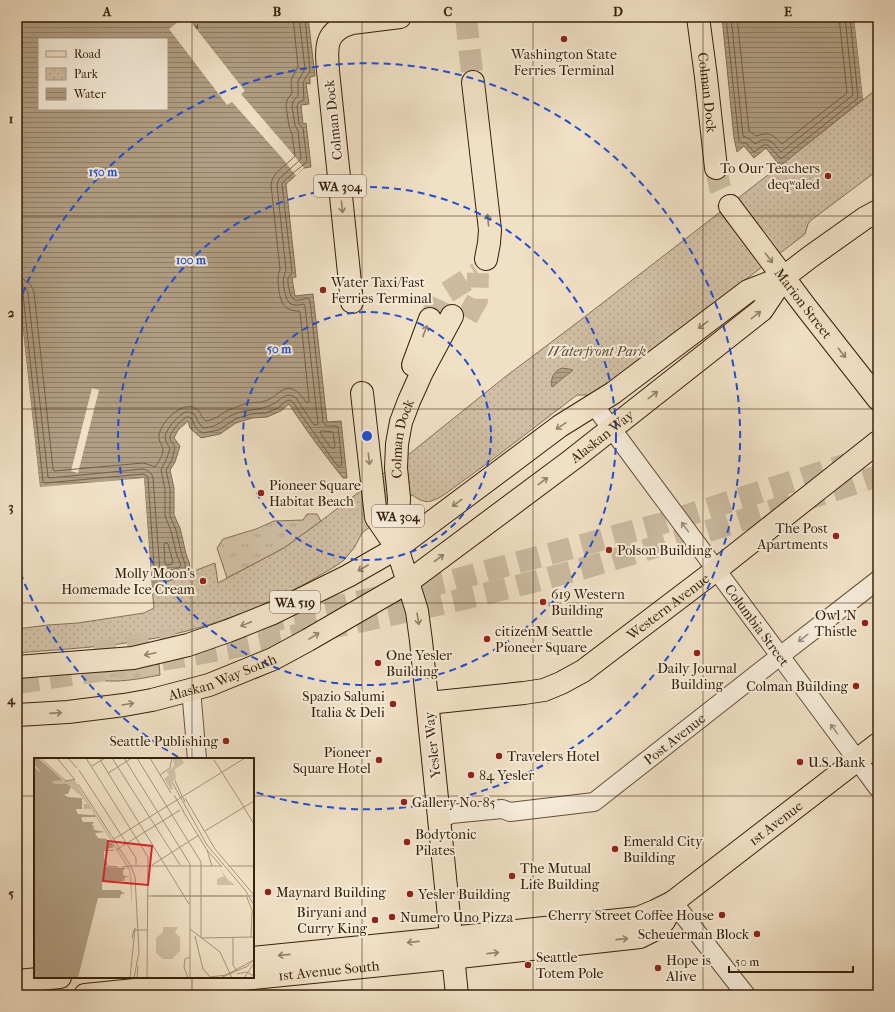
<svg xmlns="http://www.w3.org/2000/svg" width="895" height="1012" font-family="'IM FELL French Canon',serif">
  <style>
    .grass { fill: url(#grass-tufts); stroke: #847058 }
    .park { fill: url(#park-dots); stroke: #847058 }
    .water { fill: url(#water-rules); stroke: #806c54; fill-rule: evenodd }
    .pier { fill: #f0e0c5 }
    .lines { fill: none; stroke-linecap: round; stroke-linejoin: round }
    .shore { stroke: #746048; stroke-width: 1 }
    .ferry { stroke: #624c35; stroke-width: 1; stroke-dasharray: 5 4; stroke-linecap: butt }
    .major-tunnel { stroke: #cbbaa0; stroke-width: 22; stroke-dasharray: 22 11; stroke-linecap: butt }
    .highway-tunnel { stroke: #cbbaa0; stroke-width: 22; stroke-dasharray: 22 11; stroke-linecap: butt }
    .minor-casing { stroke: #655039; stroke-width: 20 }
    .major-casing { stroke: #37200a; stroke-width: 24 }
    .highway-casing { stroke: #37200a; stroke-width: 24 }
    .minor { stroke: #f5ebd9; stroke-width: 18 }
    .major { stroke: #f0e0c5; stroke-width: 22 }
    .highway { stroke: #f0e0c5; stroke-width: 22 }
    .oneway { stroke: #948068 }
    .oneway2 { stroke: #a0907c }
    .grid { fill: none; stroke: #37200a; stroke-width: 1; stroke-opacity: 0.55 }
    .ring { fill: none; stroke: #1d4ed8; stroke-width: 2; stroke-dasharray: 7 5 }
    .poi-dot { fill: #8f2418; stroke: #f5ebd9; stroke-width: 1.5 }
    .labels { text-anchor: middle; stroke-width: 4; stroke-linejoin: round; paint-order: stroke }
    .shield { fill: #f5ebd9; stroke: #705d48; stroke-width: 1 }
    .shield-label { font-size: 13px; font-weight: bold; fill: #37200a }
    .poi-label { font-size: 14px; fill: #37200a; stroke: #f5ebd9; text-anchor: start }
    .street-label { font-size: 14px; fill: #37200a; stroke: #f5ebd9 }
    .park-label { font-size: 14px; font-style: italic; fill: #5e4831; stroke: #f5ebd9 }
    .inset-river { fill: none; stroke: #b19f85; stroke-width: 2 }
    .inset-road { fill: none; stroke: #a6937a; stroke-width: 1 }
    .view { fill: #d62828; fill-opacity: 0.15; stroke: #d62828; stroke-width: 2 }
    .inset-edge { fill: none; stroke: #37200a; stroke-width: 2 }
    .centre { fill: #1d4ed8; stroke: #f5ebd9; stroke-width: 2 }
    .ring-label { font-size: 12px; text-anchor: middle; font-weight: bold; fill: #1d4ed8; stroke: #f5ebd9; stroke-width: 4; stroke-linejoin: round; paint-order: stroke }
    .neatline { fill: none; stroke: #37200a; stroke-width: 1.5 }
    .grid-label { font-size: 13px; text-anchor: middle; font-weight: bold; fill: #37200a }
  </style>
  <defs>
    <pattern id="grass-tufts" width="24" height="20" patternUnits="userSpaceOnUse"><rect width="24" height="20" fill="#d1bfa5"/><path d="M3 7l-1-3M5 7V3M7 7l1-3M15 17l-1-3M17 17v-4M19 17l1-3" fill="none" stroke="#b4a48d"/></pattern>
    <pattern id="park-dots" width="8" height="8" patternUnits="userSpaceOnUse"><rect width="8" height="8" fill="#d1bfa5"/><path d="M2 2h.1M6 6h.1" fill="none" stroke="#b4a48d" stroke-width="1.8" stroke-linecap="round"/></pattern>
    <pattern id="water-rules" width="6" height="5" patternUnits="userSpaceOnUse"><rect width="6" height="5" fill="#b19f85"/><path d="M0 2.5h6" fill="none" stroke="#91816b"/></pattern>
  </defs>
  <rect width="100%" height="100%" fill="#f0e0c5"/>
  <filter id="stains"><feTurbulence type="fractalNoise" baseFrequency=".005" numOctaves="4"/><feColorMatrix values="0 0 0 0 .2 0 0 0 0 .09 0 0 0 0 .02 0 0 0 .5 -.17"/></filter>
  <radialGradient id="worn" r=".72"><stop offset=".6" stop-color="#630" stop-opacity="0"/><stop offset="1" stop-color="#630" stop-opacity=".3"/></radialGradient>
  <g class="grass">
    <path d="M307,514H317L321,521L284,548L227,578L217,548L223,539L256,529L274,521L303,520Z"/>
    <path d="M159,664L160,675C138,679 115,684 93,679L92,673L116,671Z"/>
  </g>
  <path class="park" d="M878,88V170L810,221L808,224L805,234L617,378L589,396L585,395H577C541,422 506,450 470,476C459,483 443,498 431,501C424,503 418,499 412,495L362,533L354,548L344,560L339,564C319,576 299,588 278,598C240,616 197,630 156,638C111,647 63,649 17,653V629L48,625L78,623L144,613L154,608L152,587L215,563L218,583L284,548L313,527L413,451L505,377L578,322L768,175Z"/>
  <g class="water">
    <path d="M17,17H308L315,76L310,77V84L306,83L309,104L301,105L303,124L306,123L311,167L304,168L286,184L296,277L292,278L295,296L313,294L327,422L341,421L347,478H343C324,454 305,429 289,404L281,411L267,417L252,418L236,423L220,434L201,438L190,428L188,421L178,430L174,438L180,446L175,462L170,470L174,488V515L180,528L186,554L189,562L191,573L152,587L144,478L40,488L17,275ZM39,39H167V109H39Z"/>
    <path d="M722,17H854L863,99L780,166L766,148L754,158L744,146L737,152L734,138Z"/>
    <path d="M562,368L569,369L573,370L552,387C550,378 554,371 562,368Z"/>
  </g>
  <g class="pier">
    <path d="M184,17H187L245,91L241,94L292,153L304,168L296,176L283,159L232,102L227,105L169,29Z"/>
    <path d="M854,17H856L865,98L863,99Z"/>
    <path d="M17,275L40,487L144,478L152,589L150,587L142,480L40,490L38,488L17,294Z"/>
    <path d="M92,388L99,390L78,473L71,471Z"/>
  </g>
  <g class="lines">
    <g class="shore">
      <path d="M726,17L739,141L741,143H746L754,152L764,145H768L781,159L858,98L850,17"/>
      <path d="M731,17L743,136L750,139L755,144L762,140H768L772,142L781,152L853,95L845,17"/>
      <path d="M737,17L749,131L756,136C771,131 772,135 782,144L847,93L839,17"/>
      <path d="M17,278C26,279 31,283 34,292L53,469L54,471L143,463L147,464L155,467C158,463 163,455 163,450C163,445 158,442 159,435C161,422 181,401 195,408C201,411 201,418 206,421C218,419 221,413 231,409C237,407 243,404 249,403C254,402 260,403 265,401C272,399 275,395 281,391C292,384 300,393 306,402H309V400L300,312L299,311C284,311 281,303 279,291C278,282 277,277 280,269L271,185C272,172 287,165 295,156L292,134L289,126L286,106L287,100L292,93L291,83L292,78L298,67L293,17"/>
      <path d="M17,284C23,284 26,287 28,293L48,477L50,478L143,469C148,470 152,473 153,478L160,572L162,574L180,567L181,565L177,556L171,531L165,516V489L161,470L167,458L170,448C168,445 165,441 165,437C166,429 179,414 186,412C190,412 192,413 195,415L199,423L203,428C219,427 220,421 232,415C245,409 259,411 271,405C281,401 285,390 296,398L314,425H316L318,424L305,306L304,304C299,305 295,306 291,304C285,301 282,282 284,276C284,275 286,271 286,270L277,185L278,181L280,178L301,159L298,131L295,125L292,107L293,101L298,96V81L305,69L299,17"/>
      <path d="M17,289L21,290L23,294L43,482L45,483L143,474L147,476L148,479L155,579L156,580L185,571L186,569L185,564L182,555L176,530L170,516V489L166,470L172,460L175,447C174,445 171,442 170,439C169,433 180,421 185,418C188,416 188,417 191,418C196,425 194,429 203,433L219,430L235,419L251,414L266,413L278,408L286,401L290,400L293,402L302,416L333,460L338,466H341L342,464L338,427L336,426H326L323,422L310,300L308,298C304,299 298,301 295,300C290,299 287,282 288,278C289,277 291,274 292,273L282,184L284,181C292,174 299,168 307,162L303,128L299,124L297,106L299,102L304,100L303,83C305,78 307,75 310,72L305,17"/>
      <path d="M321,431H323L333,432L335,446L334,448H331L321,434Z"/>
      <path d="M165,543H167L168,544L173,562L172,564L168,565L165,564L164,545Z"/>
    </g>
    <g class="ferry">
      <path d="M190,17L197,29"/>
      <path d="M196,17L197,27"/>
      <path d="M197,17V23"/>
      <path d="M198,21V17"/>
      <path d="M197,29L199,17"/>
    </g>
    <path class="major-tunnel" d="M716,168L720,188L724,197L730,206"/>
    <g class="highway-tunnel">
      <path d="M466,17L473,82"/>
      <path d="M467,318L477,300L478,273"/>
      <path d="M430,319L441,296L478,273"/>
      <path d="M261,623L289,617L446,582L663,523L850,463"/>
      <path d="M95,653L176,638"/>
      <path d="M162,660C236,648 308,633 381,617C443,604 505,590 566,573C671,544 774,510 878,476"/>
      <path d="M17,683L125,667"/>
    </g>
    <g class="minor-casing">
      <g id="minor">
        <path id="s1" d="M594,405L878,788"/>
        <path d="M191,689L197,759"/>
        <path id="s2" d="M439,820L451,814L502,809L510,812L594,802L780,656L878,580"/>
        <path d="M673,902L746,995"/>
      </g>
    </g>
    <g class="major-casing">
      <g id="major">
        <path id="s3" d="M698,17L706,77L716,168"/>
        <path id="s4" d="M730,206L805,306L878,399"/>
        <path d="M397,548L560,426L613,393L748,291L784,277L810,257L865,218L878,211"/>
        <path id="s5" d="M428,703L524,693L544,690L561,683L583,671L716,570L878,442"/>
        <path id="s6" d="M253,958L432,940L638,918L655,911L673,902L878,744"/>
        <path d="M17,981L60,977"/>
        <path id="s7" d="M85,995L432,960L640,937L656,929L664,921L673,902"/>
        <path id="s8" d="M457,995L421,641L417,611L408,582L573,459L762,310L784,277"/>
      </g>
    </g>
    <g class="highway-casing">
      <g id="highway">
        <path d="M473,82L490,230L489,243L486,259"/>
        <path d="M352,302L328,71C326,46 325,31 352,23L400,17"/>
        <path d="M413,365L430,319"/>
        <path id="s9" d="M397,548L399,498L396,468L397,444L401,422L409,401L422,372L452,316"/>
        <path d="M17,667L133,658L188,645L228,631L273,613L348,576L397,548"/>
        <path id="s10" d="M17,715L68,712L124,705L152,700L209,685L273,659L308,640L408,582L397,548L376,517L362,393"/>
      </g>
    </g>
    <use href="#minor" class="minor"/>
    <use href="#major" class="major"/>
    <use href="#highway" class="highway"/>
  </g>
  <defs><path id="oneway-shaft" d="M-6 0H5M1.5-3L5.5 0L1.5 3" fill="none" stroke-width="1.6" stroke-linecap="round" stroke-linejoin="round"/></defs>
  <g class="oneway">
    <use href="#oneway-shaft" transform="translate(342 207) rotate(84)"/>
    <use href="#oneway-shaft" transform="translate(488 220) rotate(-96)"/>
    <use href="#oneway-shaft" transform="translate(769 258) rotate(53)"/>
    <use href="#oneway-shaft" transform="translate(756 315) rotate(-38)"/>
    <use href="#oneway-shaft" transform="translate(703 325) rotate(143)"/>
    <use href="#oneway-shaft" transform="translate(425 331) rotate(-69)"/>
    <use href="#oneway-shaft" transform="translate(842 353) rotate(52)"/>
    <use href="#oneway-shaft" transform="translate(653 395) rotate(-38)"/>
    <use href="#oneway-shaft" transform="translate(561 426) rotate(146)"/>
    <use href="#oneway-shaft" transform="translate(369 459) rotate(83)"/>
    <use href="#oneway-shaft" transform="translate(543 481) rotate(-37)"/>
    <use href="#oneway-shaft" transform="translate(457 503) rotate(143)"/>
    <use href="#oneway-shaft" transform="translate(439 558) rotate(-37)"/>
    <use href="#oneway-shaft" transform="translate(363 568) rotate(150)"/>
    <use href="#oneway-shaft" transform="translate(418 619) rotate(81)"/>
    <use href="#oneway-shaft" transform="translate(246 624) rotate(158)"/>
    <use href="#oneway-shaft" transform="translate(314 636) rotate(-31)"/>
    <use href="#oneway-shaft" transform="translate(150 654) rotate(168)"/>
    <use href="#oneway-shaft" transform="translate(128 704) rotate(-9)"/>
    <use href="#oneway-shaft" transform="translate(56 713) rotate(-4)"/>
    <use href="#oneway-shaft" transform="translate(622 939) rotate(-6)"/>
    <use href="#oneway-shaft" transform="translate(413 942) rotate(174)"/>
    <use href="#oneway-shaft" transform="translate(493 953) rotate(-6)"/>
    <use href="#oneway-shaft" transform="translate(284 955) rotate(174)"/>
  </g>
  <g class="oneway2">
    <use href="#oneway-shaft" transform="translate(685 527) rotate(-126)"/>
    <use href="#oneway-shaft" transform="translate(803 638) rotate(142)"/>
    <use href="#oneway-shaft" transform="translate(834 729) rotate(-126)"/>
  </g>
  <path class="grid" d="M192,17V759M362,17V995M533,17V995M703,17V995M17,216H878M17,409H878M17,603H878M17,796H35M253,796H878M192,977V995"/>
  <g class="ring">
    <circle cx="367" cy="436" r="124"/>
    <circle cx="367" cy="436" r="249"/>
    <path d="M178 757A373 373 0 0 1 18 567M18 305A373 373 0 1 1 255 792"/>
  </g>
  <g class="poi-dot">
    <circle cx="564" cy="39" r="4"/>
    <circle cx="828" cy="176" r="4"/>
    <circle cx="323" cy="290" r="4"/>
    <circle cx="261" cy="493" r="4"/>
    <circle cx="836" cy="536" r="4"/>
    <circle cx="609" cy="550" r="4"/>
    <circle cx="203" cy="581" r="4"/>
    <circle cx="543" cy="602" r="4"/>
    <circle cx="865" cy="623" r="4"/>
    <circle cx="487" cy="639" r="4"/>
    <circle cx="697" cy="653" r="4"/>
    <circle cx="378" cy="663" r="4"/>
    <circle cx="856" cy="686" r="4"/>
    <circle cx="393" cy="704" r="4"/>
    <circle cx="226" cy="741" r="4"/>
    <circle cx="499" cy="756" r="4"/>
    <circle cx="379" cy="760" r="4"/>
    <circle cx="800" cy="762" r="4"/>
    <circle cx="471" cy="775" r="4"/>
    <circle cx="404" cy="802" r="4"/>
    <circle cx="407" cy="842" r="4"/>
    <circle cx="615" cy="849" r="4"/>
    <circle cx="512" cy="876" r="4"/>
    <circle cx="268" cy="892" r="4"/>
    <circle cx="410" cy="894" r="4"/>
    <circle cx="722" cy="915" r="4"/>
    <circle cx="392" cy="917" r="4"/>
    <circle cx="375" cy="920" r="4"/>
    <circle cx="757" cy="934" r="4"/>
    <circle cx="528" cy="965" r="4"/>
    <circle cx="658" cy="968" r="4"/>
  </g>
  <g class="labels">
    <g class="shield">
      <rect x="314" y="175" width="52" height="22" rx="3"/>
      <rect x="372" y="505" width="52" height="22" rx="3"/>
      <rect x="270" y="591" width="50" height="22" rx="3"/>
    </g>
    <g class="shield-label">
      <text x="340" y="191">WA 304</text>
      <text x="398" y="521">WA 304</text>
      <text x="295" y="607">WA 519</text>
    </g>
    <g class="poi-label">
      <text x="564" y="59" text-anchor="middle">Washington State<tspan x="564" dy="16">Ferries Terminal</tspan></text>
      <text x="820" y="173" text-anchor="end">To Our Teachers<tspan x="820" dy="16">deqʷaled</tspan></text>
      <text x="331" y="287">Water Taxi/Fast<tspan x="331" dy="16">Ferries Terminal</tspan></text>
      <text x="269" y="490">Pioneer Square<tspan x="269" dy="16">Habitat Beach</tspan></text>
      <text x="828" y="533" text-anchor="end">The Post<tspan x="828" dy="16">Apartments</tspan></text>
      <text x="617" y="555">Polson Building</text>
      <text x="195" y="578" text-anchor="end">Molly Moon's<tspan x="195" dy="16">Homemade Ice Cream</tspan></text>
      <text x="551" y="599">619 Western<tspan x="551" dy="16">Building</tspan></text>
      <text x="857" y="620" text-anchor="end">Owl 'N<tspan x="857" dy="16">Thistle</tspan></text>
      <text x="495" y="636">citizenM Seattle<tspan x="495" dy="16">Pioneer Square</tspan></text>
      <text x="386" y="660">One Yesler<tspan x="386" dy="16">Building</tspan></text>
      <text x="697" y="673" text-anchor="middle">Daily Journal<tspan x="697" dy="16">Building</tspan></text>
      <text x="848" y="691" text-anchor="end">Colman Building</text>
      <text x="385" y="701" text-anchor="end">Spazio Salumi<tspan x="385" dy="16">Italia &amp; Deli</tspan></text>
      <text x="218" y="746" text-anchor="end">Seattle Publishing</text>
      <text x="371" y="757" text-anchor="end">Pioneer<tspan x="371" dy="16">Square Hotel</tspan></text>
      <text x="507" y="761">Travelers Hotel</text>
      <text x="808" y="767">U.S. Bank</text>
      <text x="479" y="780">84 Yesler</text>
      <text x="412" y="807">Gallery No. 85</text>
      <text x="415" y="839">Bodytonic<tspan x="415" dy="16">Pilates</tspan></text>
      <text x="623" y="846">Emerald City<tspan x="623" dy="16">Building</tspan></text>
      <text x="520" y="873">The Mutual<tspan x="520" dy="16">Life Building</tspan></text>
      <text x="276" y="897">Maynard Building</text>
      <text x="418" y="899">Yesler Building</text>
      <text x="367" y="917" text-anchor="end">Biryani and<tspan x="367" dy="16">Curry King</tspan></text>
      <text x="714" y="920" text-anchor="end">Cherry Street Coffee House</text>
      <text x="400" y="922">Numero Uno Pizza</text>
      <text x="749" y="939" text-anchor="end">Scheuerman Block</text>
      <text x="536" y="962">Seattle<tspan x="536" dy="16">Totem Pole</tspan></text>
      <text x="666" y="965">Hope is<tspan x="666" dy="16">Alive</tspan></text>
    </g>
    <g class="street-label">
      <text dy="5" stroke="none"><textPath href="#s3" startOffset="76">Colman Dock</textPath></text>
      <text transform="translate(333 120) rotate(-96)" y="5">Colman Dock</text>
      <text dy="5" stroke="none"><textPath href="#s4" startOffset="122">Marion Street</textPath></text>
      <text dy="5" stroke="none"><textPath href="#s8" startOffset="659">Alaskan Way</textPath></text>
      <text dy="5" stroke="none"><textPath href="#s9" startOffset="110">Colman Dock</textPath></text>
      <text dy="5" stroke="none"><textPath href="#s5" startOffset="267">Western Avenue</textPath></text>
      <text dy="5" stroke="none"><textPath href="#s1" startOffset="274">Columbia Street</textPath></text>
      <text dy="5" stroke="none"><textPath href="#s10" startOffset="210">Alaskan Way South</textPath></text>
      <text dy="5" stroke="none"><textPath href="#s2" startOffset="260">Post Avenue</textPath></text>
      <text transform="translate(432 745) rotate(-96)" y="5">Yesler Way</text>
      <text dy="5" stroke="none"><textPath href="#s6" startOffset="555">1st Avenue</textPath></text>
      <text dy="5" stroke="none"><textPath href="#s7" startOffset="245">1st Avenue South</textPath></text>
    </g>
    <g class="park-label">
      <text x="597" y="356">Waterfront Park</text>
    </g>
  </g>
  <g transform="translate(34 758)">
    <rect width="220" height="220" fill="#f0e0c5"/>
    <path d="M139,0H147L150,5L141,11L142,22L137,24L139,31L137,32L130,21L135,17L133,14L140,8ZM17,22H41L45,30L96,110L98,120V150L95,113L61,57L57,51H48V39L33,26H21ZM185,109L194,122L201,127H183V121L190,118Z" fill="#d1bfa5"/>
    <path d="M129,169H144L141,175L146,179V193L138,201H129L122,195V180L129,174Z" fill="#d1bfa5"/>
    <path d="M0,0H4L29,22L18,23L21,26H33L37,29L36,36L30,37L48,40L53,45L49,42L48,51H42L44,56L61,57L62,59H48L49,64H61V72L71,74L61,75L64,80L73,81V85H78L80,89L70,92L71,109L92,110L89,112V117L96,119H91V123L68,124V132H86L91,136H87L86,140H64L44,220H0V9L8,15L0,7Z" fill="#b19f85"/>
    <path d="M37,29L39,34L37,38H40V31L41,36H45L54,46H50V52L45,54L61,57L44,56L42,51H48V40L34,39L30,36H34ZM54,59L63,61L50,62L64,63L71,73L58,71L61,70L58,69H61L58,67L60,64H49L47,60ZM91,119L97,120L93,121L92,125H70V130H87L93,136L86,132L68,131V123H91L87,120L91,122Z" fill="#f0e0c5"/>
    <path class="inset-river" d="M0,92L46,93M0,94L66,93M0,100L51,103M0,102L66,104M0,109L71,114M0,111L63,113M0,113L67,114M0,115L69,114M0,145L72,114"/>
    <path class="inset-road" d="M6,0L32,23L41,21M23,0L41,22M34,0L43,10M52,0L114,99L113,220M65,0L155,146M78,0L146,107M90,0L156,106V220M103,0L167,104V180M116,0L137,35M180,2L210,49M58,8L71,0M45,12L102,100V107M74,15L98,0M126,17L136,10L138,0M141,23L151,44M138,24L173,87L211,132L220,147M44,26L86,91M140,37L150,54M151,40L181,91L220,137M209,48L220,66M149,53L173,92L178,108M171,73L220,43M80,81L211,0M85,90L97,108H188M82,92L146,52M173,92L188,109M66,93L80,92M72,103L73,108L84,109M118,107L165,77M194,108H220M88,109L97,108L101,119L105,194L100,220M212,137L220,157M114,138H178M118,138H220M177,138H210M156,171L186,194L198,220M161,178L169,211L176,219L192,217L220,202M199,179V207L203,213M217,179L218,154M98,180L100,172H113M167,180L220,179M203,216L212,214L220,218M96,220L101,170M103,220L104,208M154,220L150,209L151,201L156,199M186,220L214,208L220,201M210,220L220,205"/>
    <path class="view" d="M74,83L118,88L114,127L69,123Z"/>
    <rect width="220" height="220" class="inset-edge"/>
  </g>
  <circle cx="367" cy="436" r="6" class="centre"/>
  <g class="ring-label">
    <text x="103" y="176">150 m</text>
    <text x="191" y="264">100 m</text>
    <text x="279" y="353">50 m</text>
  </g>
  <rect width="895" height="1012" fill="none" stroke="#f0e0c5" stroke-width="44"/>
  <rect x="38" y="38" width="130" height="72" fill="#f5ebd9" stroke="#a99a86"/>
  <rect x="46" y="51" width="20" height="6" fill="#f0e0c5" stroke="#a99a86"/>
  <text x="74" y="58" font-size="12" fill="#37200a">Road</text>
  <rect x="46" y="68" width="20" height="12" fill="url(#park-dots)" stroke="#a99a86"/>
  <text x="74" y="78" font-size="12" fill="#37200a">Park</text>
  <rect x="46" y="88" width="20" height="12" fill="url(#water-rules)" stroke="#a99a86"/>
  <text x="74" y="98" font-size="12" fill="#37200a">Water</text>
  <path d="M729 966v6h124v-6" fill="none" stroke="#37200a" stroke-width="2"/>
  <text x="735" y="966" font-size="12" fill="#37200a" stroke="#f5ebd9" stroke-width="3" paint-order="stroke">50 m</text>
  <rect x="22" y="22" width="851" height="968" class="neatline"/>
  <g class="grid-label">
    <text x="107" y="16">A</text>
    <text x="277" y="16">B</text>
    <text x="448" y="16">C</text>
    <text x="618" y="16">D</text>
    <text x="788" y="16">E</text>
    <text x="11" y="123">1</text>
    <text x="11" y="317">2</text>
    <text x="11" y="511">3</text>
    <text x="11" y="704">4</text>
    <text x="11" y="898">5</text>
  </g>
  <rect width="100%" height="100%" filter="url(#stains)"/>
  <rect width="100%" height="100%" fill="url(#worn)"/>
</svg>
